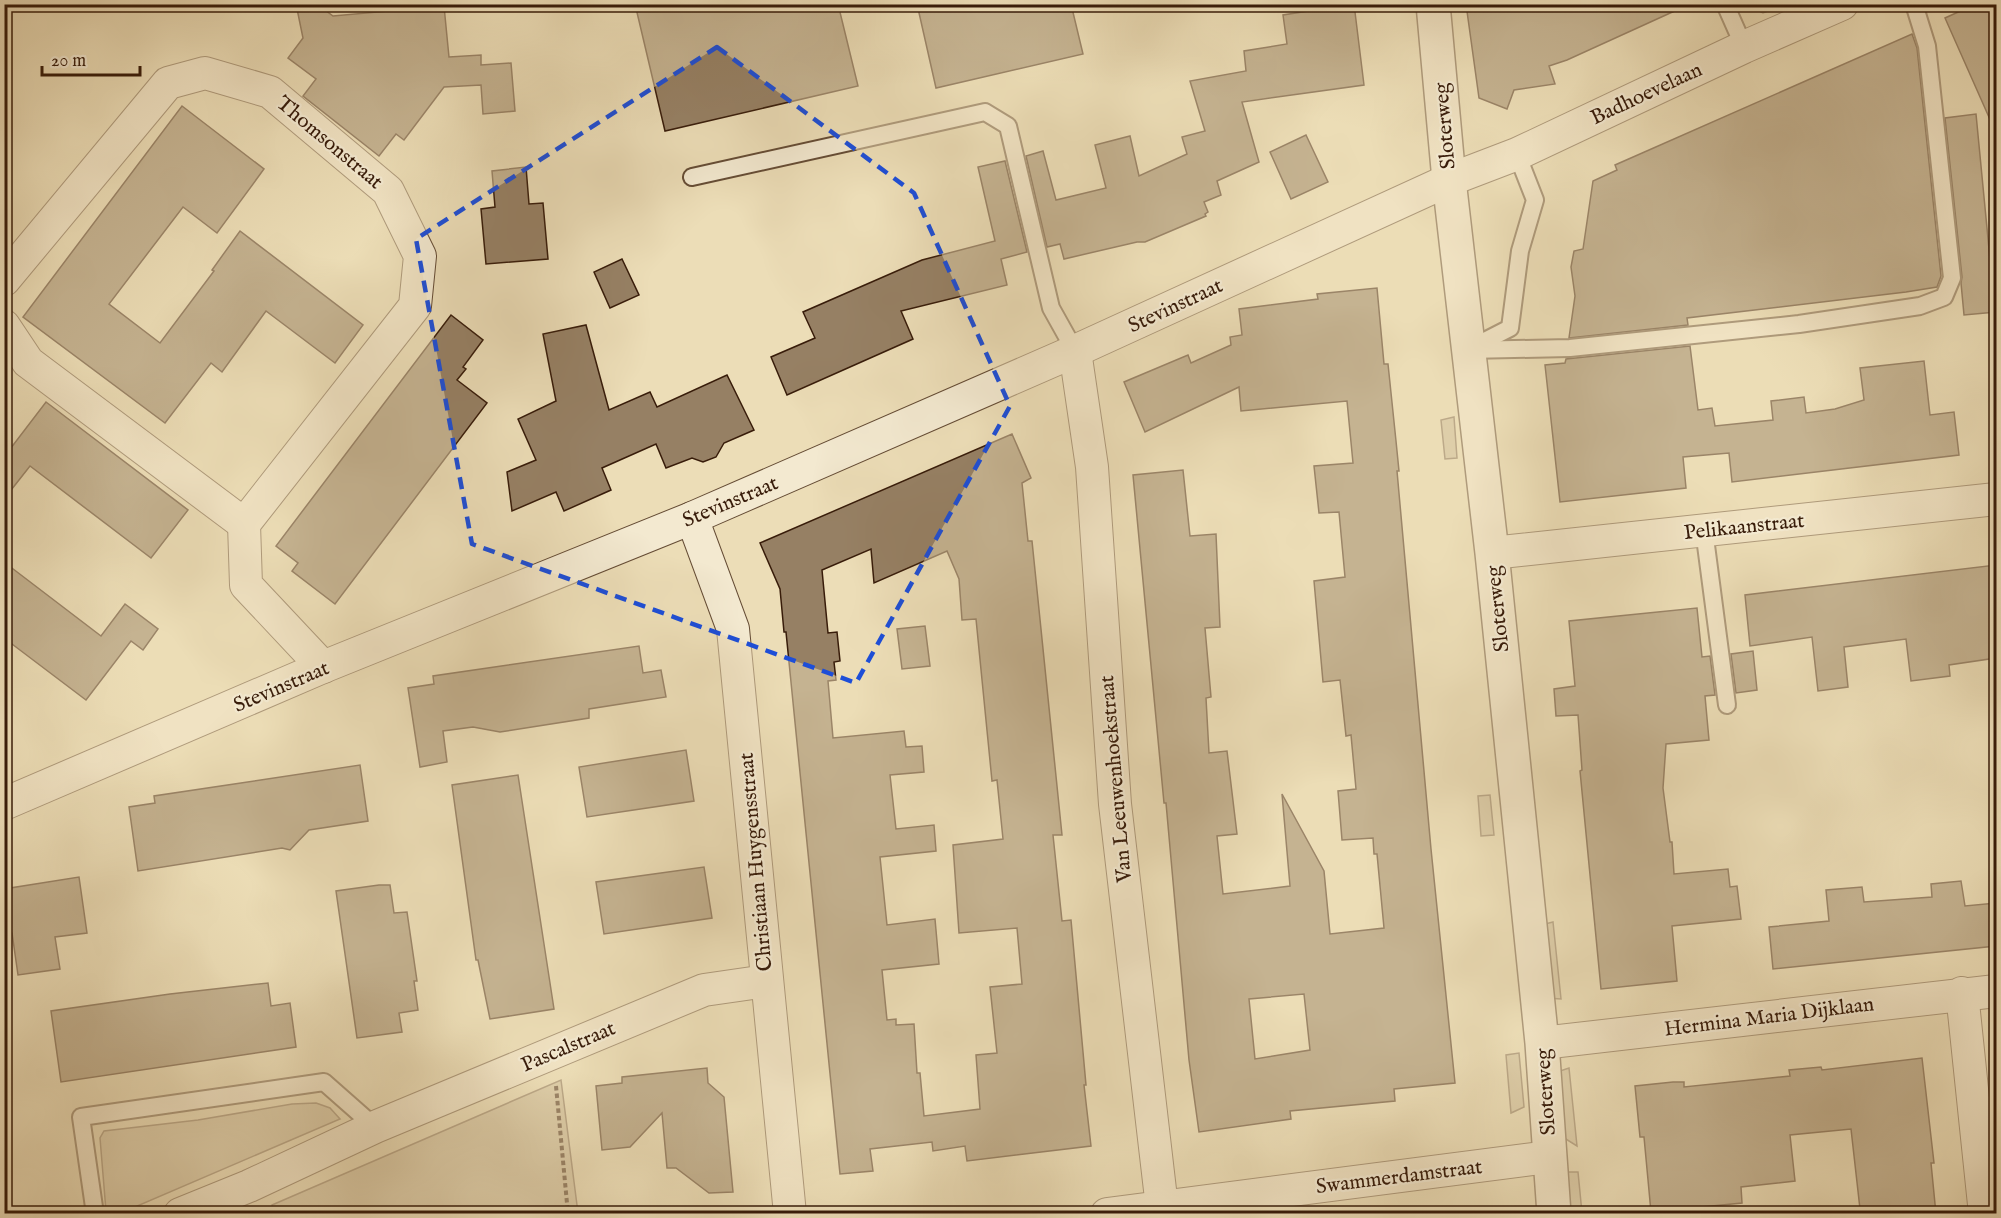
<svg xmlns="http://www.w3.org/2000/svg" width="2001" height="1218" font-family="'IM FELL English',serif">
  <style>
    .green { fill: #cdbc9a; stroke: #826c52; stroke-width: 1.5 }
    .building { fill: #968064; stroke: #381c0a; stroke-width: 1.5; fill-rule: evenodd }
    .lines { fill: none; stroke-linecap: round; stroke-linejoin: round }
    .service-casing { stroke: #654c35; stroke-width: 20 }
    .minor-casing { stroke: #654c35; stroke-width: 34 }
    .tertiary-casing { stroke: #654c35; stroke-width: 36 }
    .path { stroke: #381c0a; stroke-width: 4; stroke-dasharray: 4.5 3; stroke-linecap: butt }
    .service { stroke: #f3e9d0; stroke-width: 16 }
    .minor { stroke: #f3e9d0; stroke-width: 32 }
    .tertiary { stroke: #f3e9d0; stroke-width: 33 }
    .marked { fill: none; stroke: #1d4ed8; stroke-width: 4.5; stroke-dasharray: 12 8; stroke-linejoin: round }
    .labels { text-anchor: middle; stroke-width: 4.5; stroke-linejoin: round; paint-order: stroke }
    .street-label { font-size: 21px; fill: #381c0a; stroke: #f3e9d0 }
  </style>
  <rect width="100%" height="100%" fill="#ecddb7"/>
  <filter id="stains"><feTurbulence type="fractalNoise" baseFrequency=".00333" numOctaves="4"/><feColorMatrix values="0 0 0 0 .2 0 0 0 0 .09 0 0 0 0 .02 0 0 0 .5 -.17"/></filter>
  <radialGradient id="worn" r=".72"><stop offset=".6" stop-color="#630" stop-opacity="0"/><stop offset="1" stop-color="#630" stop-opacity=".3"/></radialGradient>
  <g class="green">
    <path d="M1747,5V4L1783,5L1763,13Z"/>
    <path d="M1454,417L1457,458L1445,459L1441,420Z"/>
    <path d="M1490,795L1494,835L1481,836L1478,796Z"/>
    <path d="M1553,922L1561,999L1546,998L1541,925Z"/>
    <path d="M1519,1053L1524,1107L1511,1113L1506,1055Z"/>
    <path d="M1569,1068L1577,1146L1561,1136L1557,1072Z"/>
    <path d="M561,1080L578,1213H274L272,1205Z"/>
    <path d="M316,1103L330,1108L340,1119L121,1213H108L106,1211L100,1138L104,1131L198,1120L292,1104Z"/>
    <path d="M1566,1172H1578L1582,1213H1569Z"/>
  </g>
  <g class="building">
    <path d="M296,4H317L333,16L444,6L449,57L481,55V65L511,63L515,111L483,114L481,85L444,87L404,140L396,134L379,156L303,96L316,79L288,58L303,38Z"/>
    <path d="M635,4H838L858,86L665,131Z"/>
    <path d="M917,4H1071L1083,54L936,88Z"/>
    <path d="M1354,4L1364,85L1242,102L1259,162L1217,181L1221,195L1204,202L1208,212L1205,214L1206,216L1145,242H1137L1064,259L1060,244L1047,247L1026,156L1043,151L1056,200L1106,188L1095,145L1130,136L1139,176L1187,154L1182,137L1205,131L1190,81L1246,71L1244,51L1287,44L1283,15Z"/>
    <path d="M1466,4H1690L1567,60L1549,66L1555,84L1514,90L1507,109L1479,98Z"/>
    <path d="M1976,4H1996V133L1945,18Z"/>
    <path d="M1912,34L1917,48L1941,276L1937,287L1906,292L1687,318L1688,325L1569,338L1575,296L1571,267L1574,251L1583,249L1593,181L1617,170L1615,165Z"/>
    <path d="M182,106L264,169L217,233L183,207L109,304L160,343L214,271L212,270L240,231L363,325L335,363L266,311L222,372L211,363L165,423L23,317Z"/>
    <path d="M1976,114L1992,280L1996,279V312L1964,315L1961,283L1962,277L1945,118Z"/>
    <path d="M1306,135L1328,182L1291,199L1270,152Z"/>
    <path d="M1005,161L1027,252L1001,259L1007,285L901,311L913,339L787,395L771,357L815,338L803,312L922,260L995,241L978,167Z"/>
    <path d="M526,167L529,204L543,203L548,259L486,264L481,209L495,207L492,171Z"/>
    <path d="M622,259L639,295L610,308L594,272Z"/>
    <path d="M1377,288L1384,364H1388L1396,441L1399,471H1397L1431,849L1455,1083L1394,1089L1395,1101L1290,1111L1291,1119L1199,1132L1189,1060L1166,803H1164L1133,475L1183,470L1190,536L1216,534L1220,627L1205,628L1211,697L1206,698L1209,753L1227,751L1237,834L1217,836L1223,894L1290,886L1282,794L1324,871L1330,934L1384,928L1377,854H1374L1373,838L1342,840L1338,791L1356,789L1351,735L1346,736L1340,680L1323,682L1314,581L1345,577L1339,512L1319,513L1314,466L1353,463L1347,401L1241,411L1239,387L1145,432L1124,382L1188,355L1191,363L1231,345L1230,337L1242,335L1239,309L1318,299L1317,294ZM1304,994L1310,1050L1255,1059L1249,999Z"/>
    <path d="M451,315L483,340L463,367L466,369L457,380L487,403L335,604L292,571L298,563L276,546Z"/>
    <path d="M586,325L609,410L650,392L657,407L727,375L754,430L724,443L716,457L703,462L692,458L666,468L656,444L602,468L611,490L564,511L556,492L512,511L507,472L536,460L518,419L556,401L543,334Z"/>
    <path d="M1690,346L1698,410L1712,408L1715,426L1773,420L1771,401L1804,397L1806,413L1835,409L1864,400L1860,368L1924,361L1930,415L1954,412L1959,455L1732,482L1729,453L1683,457L1686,488L1560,502L1545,365L1565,363L1566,359Z"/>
    <path d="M46,402L188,510L151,558L30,466L4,499V457Z"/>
    <path d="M1012,434L1031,478L1022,483L1028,541H1032L1062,835H1053L1062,921L1071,920L1086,1085H1084L1091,1146L967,1161L965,1146L933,1151L932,1142L870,1149L873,1171L840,1174L786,632H784L780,589L760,543ZM871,549L874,583L947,551L959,579L962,620L976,619L992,781L997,780L1003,839L953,845L959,933L1017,928L1022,984L990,987L997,1053L976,1055L980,1109L924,1116L920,1073H917L914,1024L896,1025V1019L887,1020L882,970L939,964L935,919L887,925L880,857L936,851L934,825L896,829L890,775L924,772L922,746L906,747L904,731L833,738L828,681L836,680L834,662L840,661L837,632L828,633L822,570Z"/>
    <path d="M4,562L101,636L125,604L158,629L143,650L131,641L86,700L4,638Z"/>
    <path d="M1996,565V658L1949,665L1950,676L1911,681L1906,639L1844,647L1848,687L1818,691L1812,637L1750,646L1745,595Z"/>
    <path d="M1697,608L1702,657L1710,656L1715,695L1705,696L1709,740L1666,744L1663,788L1670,842H1672L1674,874L1728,869L1730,887L1737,886L1741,919L1672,926L1677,981L1601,989L1580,771L1582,770L1578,715L1556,716L1554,689L1575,686L1569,621Z"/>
    <path d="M925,626L930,666L902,669L897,629Z"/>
    <path d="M639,646L643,673L661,670L666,697L589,709V718L500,732L473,727L443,731L447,762L420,767L408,688L434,684L433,676Z"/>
    <path d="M1753,651L1757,690L1736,693L1731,654Z"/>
    <path d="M686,750L694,801L587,817L579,767Z"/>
    <path d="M360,765L368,821L309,830L290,850L282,848L138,871L129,807L155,803L154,796Z"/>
    <path d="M518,775L554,1009L490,1019L478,960H476L452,785Z"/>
    <path d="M704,867L712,918L604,934L596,882Z"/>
    <path d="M79,877L87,933L55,937L60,969L18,975L12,933L4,934V889Z"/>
    <path d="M1961,881L1965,906L1996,903V946L1773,969L1769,927L1829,921L1826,890L1862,887L1864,902L1932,897L1931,884Z"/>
    <path d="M379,885H390L394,913L407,912L417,981H414L418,1010L399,1013L402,1032L357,1038L336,891Z"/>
    <path d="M268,983L271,1006L290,1003L296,1047L61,1082L51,1011L170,994Z"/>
    <path d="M1922,1058L1934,1163H1931L1936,1214H1894V1210L1878,1211V1207L1860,1209L1851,1129L1790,1135L1795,1181L1741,1187L1742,1203L1651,1212L1644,1137H1640L1635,1086L1673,1082H1684V1087L1790,1076L1789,1070L1821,1067L1822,1070Z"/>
    <path d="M707,1068L708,1083L724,1097L733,1192L709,1193L676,1168H667L662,1113L630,1147L602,1150L596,1086L622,1083V1077Z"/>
  </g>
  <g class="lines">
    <g class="service-casing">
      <g id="service">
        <path d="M1725,4L1744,47"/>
        <path d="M692,177L985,112L1008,126L1051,308L1075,351"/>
        <path d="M1471,348L1510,328L1520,251L1535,200L1517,154"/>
        <path d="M1467,350L1570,348L1799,324L1920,306L1944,297L1952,278L1927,46L1914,4"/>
        <path d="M1704,530L1727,705"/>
        <path d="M95,1214L81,1117L324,1082L375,1127"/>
      </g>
    </g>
    <g class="minor-casing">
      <g id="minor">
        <path d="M4,280L168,83L205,73L270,92L388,191L420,256L415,306L244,524L246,585L323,667"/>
        <path d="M4,326L28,362L244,524"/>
        <path d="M1075,351L1092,467L1115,804L1162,1207"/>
        <path d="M692,518L733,629L790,1214"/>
        <path d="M1492,553L1996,499"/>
        <path d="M4,804L323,667L692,518L1075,351L1449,180L1517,154L1744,47L1842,4"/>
        <path d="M1962,993L1985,1214"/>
        <path d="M1542,1043L1996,991"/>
        <path d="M180,1214L249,1186L375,1127L704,990L766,981"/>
        <path d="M1107,1214L1549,1157"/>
      </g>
    </g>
    <g class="tertiary-casing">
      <path id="tertiary" d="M1433,4L1449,180L1492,553L1542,1043L1554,1214"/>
    </g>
    <path class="path" d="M556,1086L568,1214"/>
    <use href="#service" class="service"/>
    <use href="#minor" class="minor"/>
    <use href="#tertiary" class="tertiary"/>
  </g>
  <path d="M0 0H2001V1218H0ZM717,47L914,193L1010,406L856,683L472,544L416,239Z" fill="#ecddb7" fill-opacity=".55" fill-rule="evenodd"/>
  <path class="marked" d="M717,47L914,193L1010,406L856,683L472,544L416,239Z"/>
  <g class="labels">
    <g class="street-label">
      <text transform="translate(1646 93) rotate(-25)" y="7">Badhoevelaan</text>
      <text transform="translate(1444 126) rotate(-95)" y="7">Sloterweg</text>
      <text transform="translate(330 142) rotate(40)" y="7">Thomsonstraat</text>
      <text transform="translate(1175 305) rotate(-25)" y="7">Stevinstraat</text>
      <text transform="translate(730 501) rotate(-23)" y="7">Stevinstraat</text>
      <text transform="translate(1744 526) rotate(-6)" y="7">Pelikaanstraat</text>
      <text transform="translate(1497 609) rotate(-96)" y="7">Sloterweg</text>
      <text transform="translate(281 686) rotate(-23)" y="7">Stevinstraat</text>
      <text transform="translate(1115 779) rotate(-95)" y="7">Van Leeuwenhoekstraat</text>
      <text transform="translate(755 862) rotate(-95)" y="7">Christiaan Huygensstraat</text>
      <text transform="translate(1769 1016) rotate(-7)" y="7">Hermina Maria Dijklaan</text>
      <text transform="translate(568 1046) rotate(-23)" y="7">Pascalstraat</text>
      <text transform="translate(1545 1092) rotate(-94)" y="7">Sloterweg</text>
      <text transform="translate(1399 1176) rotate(-7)" y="7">Swammerdamstraat</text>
    </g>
  </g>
  <rect width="2001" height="1218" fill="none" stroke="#ecddb7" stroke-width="24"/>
  <rect x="6" y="6" width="1989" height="1206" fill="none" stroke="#381c0a" stroke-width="3"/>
  <rect x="12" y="12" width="1977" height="1194" fill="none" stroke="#381c0a" stroke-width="1.5"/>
  <path d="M42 66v9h98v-9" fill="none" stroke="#381c0a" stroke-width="3"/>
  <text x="51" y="66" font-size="18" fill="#381c0a" stroke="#f3e9d0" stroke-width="4.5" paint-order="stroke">20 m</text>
  <rect width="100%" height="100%" filter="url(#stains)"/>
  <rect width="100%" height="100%" fill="url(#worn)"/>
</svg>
